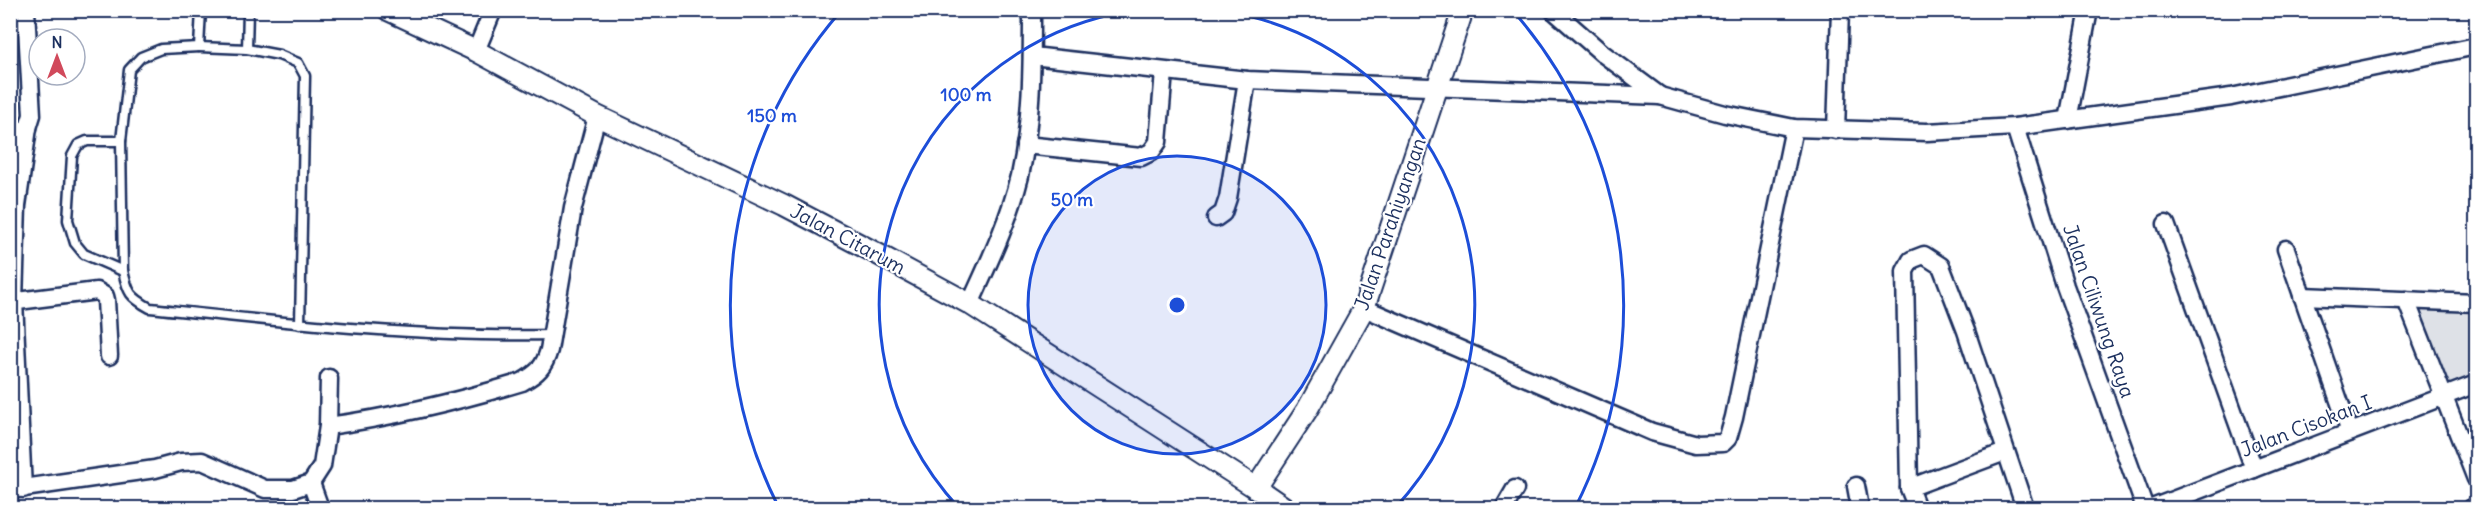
<svg xmlns="http://www.w3.org/2000/svg" width="2487" height="519" font-family="Delius,sans-serif">
  <style>
    .green { fill: #dee1e7; stroke: #7c88a2; stroke-width: 1.5 }
    .lines { fill: none; stroke-linecap: round; stroke-linejoin: round }
    .service-casing { stroke: #1b2f5e; stroke-width: 13 }
    .minor-casing { stroke: #1b2f5e; stroke-width: 21 }
    .tertiary-casing { stroke: #1b2f5e; stroke-width: 24 }
    .service { stroke: #fff; stroke-width: 8 }
    .minor { stroke: #fff; stroke-width: 16 }
    .tertiary { stroke: #fff; stroke-width: 20 }
    .ring { fill: none; stroke: #1d4ed8; stroke-width: 3 }
    .labels { text-anchor: middle; stroke-width: 4.5; stroke-linejoin: round; paint-order: stroke }
    .street-label { font-size: 20px; fill: #1b2f5e; stroke: #fff }
    .centre { fill: #1d4ed8; stroke: #fff; stroke-width: 3 }
    .ring-label { font-size: 18px; text-anchor: middle; font-weight: bold; fill: #1d4ed8; stroke: #fff; stroke-width: 4.5; stroke-linejoin: round; paint-order: stroke }
  </style>
  <rect width="100%" height="100%" fill="#fff"/>
  <filter id="ink" filterUnits="userSpaceOnUse"><feTurbulence type="fractalNoise" baseFrequency=".0167" numOctaves="2"/><feDisplacementMap in="SourceGraphic" scale="12" xChannelSelector="R" yChannelSelector="G"/><feConvolveMatrix kernelMatrix="1 2 1 2 8 2 1 2 1" color-interpolation-filters="sRGB"/></filter>
  <g filter="url(#ink)">
    <path class="green" d="M2476,309V379L2450,389L2417,310Z"/>
    <g class="lines">
      <g class="service-casing">
        <g id="service">
          <path d="M201,10L199,47L161,49L141,57L129,70L121,141L123,271C128,293 130,297 150,308C282,322 419,338 552,335"/>
          <path d="M248,10L247,49L279,55L298,63L305,76L300,324"/>
          <path d="M199,47L247,49"/>
          <path d="M121,141H87L78,145L72,156L68,220L75,243L84,254L123,271"/>
        </g>
      </g>
      <g class="minor-casing">
        <g id="minor">
          <path d="M1553,10L1602,53L1660,96"/>
          <path d="M476,51L493,10"/>
          <path d="M1032,56L1247,80L1660,96L1725,114L1794,128L1927,132L2015,127L2231,97L2476,46"/>
          <path d="M2068,120L2089,10"/>
          <path d="M2015,127L2065,286L2145,508"/>
          <path d="M1836,130L1840,10"/>
          <path d="M10,134L28,128L32,115L26,10"/>
          <path d="M1025,145L1141,157L1151,152L1158,142L1164,72"/>
          <path d="M1216,218L1223,213L1228,198L1247,80"/>
          <path d="M2166,224L2254,469"/>
          <path d="M2286,249L2350,432"/>
          <path d="M2302,296L2476,303"/>
          <path d="M2406,300L2476,479"/>
          <path d="M10,302L97,291L105,296L106,300L109,356"/>
          <path d="M970,304C989,262 1009,221 1020,176C1032,121 1032,66 1032,10"/>
          <path d="M1364,308L1652,432L1696,444L1723,443L1728,438L1734,417L1794,128"/>
          <path d="M328,426L329,378"/>
          <path d="M311,483L320,508"/>
          <path d="M1856,486L1860,508"/>
          <path d="M1909,488L2005,452"/>
          <path d="M23,489L14,301L17,206L28,128"/>
          <path d="M10,490L155,469L181,462L202,461L265,489H293L311,483L322,466L328,426C393,417 459,401 522,382C538,373 544,367 549,350L573,208L597,116"/>
          <path d="M1504,508L1515,489"/>
          <path d="M1917,508L1909,488L1905,271L1911,260L1924,255L1941,266L1966,331L2025,508"/>
          <path d="M2152,508L2476,384"/>
          <path d="M2472,508L2476,507"/>
        </g>
      </g>
      <g class="tertiary-casing">
        <g id="tertiary">
          <path d="M388,10L476,51L597,116L784,205L872,251L970,304L1256,488L1285,508"/>
          <path d="M1256,488L1307,410L1364,308L1463,10"/>
        </g>
      </g>
      <use href="#service" class="service"/>
      <use href="#minor" class="minor"/>
      <use href="#tertiary" class="tertiary"/>
    </g>
  </g>
  <circle cx="1177" cy="305" r="149" fill="#1d4ed8" fill-opacity=".12"/>
  <g class="ring">
    <circle cx="1177" cy="305" r="149"/>
    <path d="M959 508A298 298 0 0 1 1130 11M1224 11A298 298 0 0 1 1395 508"/>
    <path d="M779 508A447 447 0 0 1 840 12M1514 12A447 447 0 0 1 1575 508"/>
  </g>
  <g class="labels">
    <g class="street-label">
      <text transform="translate(1390 224) rotate(-71)" y="7">Jalan Parahiyangan</text>
      <text transform="translate(848 239) rotate(28)" y="7">Jalan Citarum</text>
      <text transform="translate(2099 311) rotate(71)" y="7">Jalan Ciliwung Raya</text>
      <text transform="translate(2306 426) rotate(-21)" y="7">Jalan Cisokan I</text>
    </g>
  </g>
  <circle cx="1177" cy="305" r="9" class="centre"/>
  <g class="ring-label">
    <text x="966" y="101">100 m</text>
    <text x="772" y="122">150 m</text>
    <text x="1072" y="206">50 m</text>
  </g>
  <rect width="2487" height="519" fill="none" stroke="#fff" stroke-width="36"/>
  <rect x="18" y="18" width="2451" height="483" fill="none" stroke="#1b2f5e" stroke-width="2" filter="url(#ink)"/>
  <g transform="translate(57 57)"><circle r="28" fill="#ffffff" stroke="#a4acbf" stroke-width="1.5"/>
  <path d="M0-4.5L10 22L0 15L-10 22Z" fill="#d1495b"/>
  <text y="-9" font-size="16" font-weight="bold" text-anchor="middle" fill="#1b2f5e">N</text>
  </g>
</svg>
